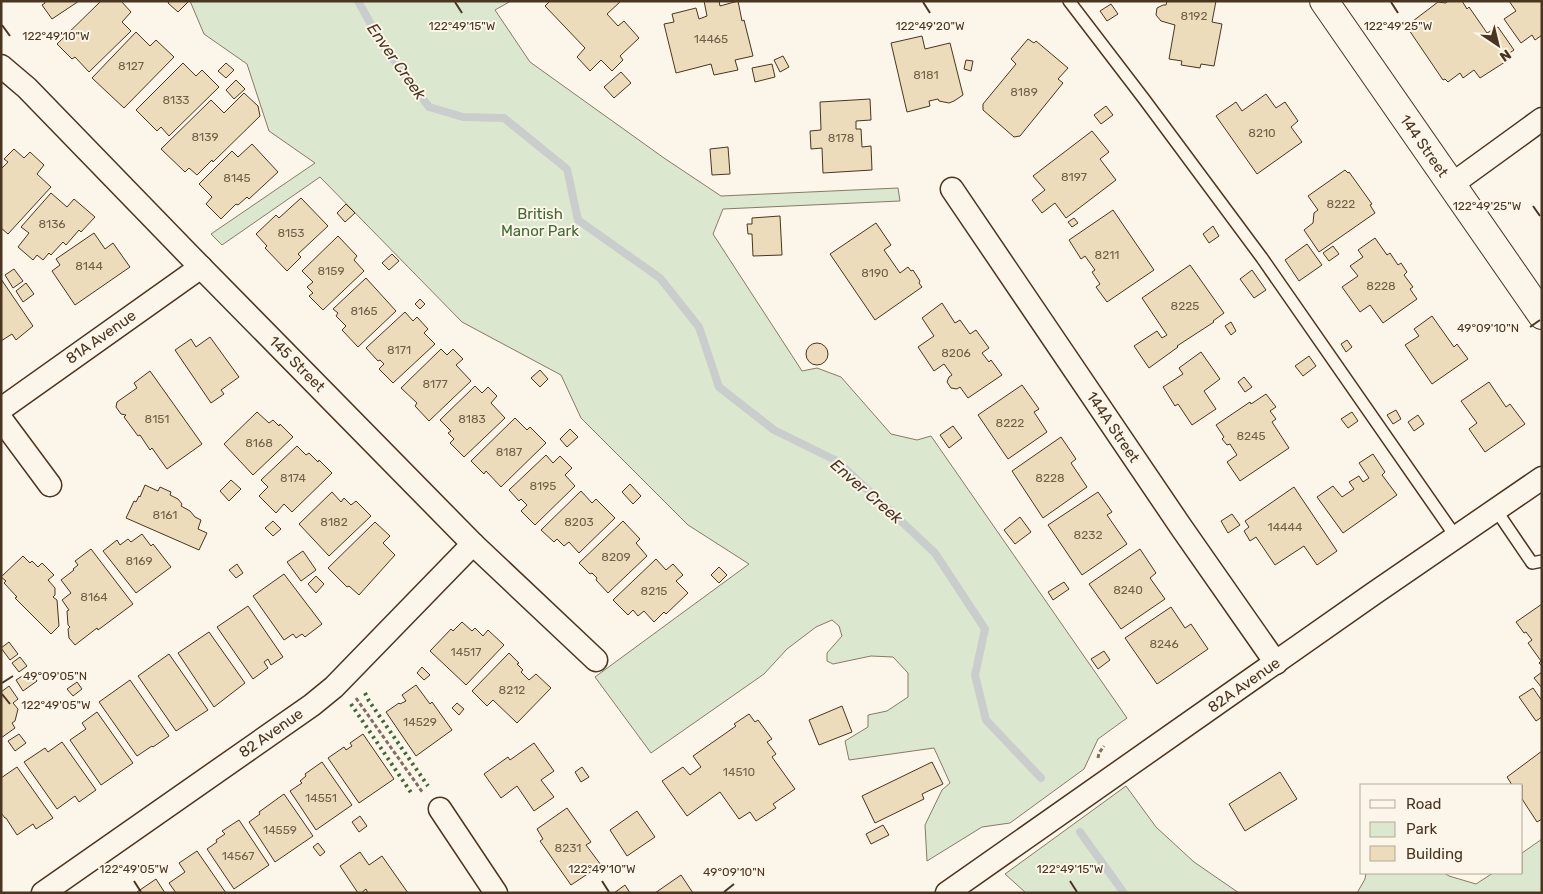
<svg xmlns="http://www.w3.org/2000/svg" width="1543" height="894" font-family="Rubik,sans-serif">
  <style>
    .green { fill: #dce7d0; stroke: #887966 }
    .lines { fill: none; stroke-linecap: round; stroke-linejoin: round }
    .stream { stroke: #c9cecd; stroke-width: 8 }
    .building { fill: #ecdcbc; stroke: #4a3520 }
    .lane-casing { stroke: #4a3520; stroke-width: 14 }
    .street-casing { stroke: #4a3520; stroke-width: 25 }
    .secondary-casing { stroke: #4a3520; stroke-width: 30 }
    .path { stroke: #7f6f5c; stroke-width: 3; stroke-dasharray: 4 2.5; stroke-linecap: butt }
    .lane { stroke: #fbf6e9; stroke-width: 11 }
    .street { stroke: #fbf6e9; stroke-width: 22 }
    .secondary { stroke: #fbf6e9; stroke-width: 28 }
    .hedge { stroke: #436837; stroke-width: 4; stroke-dasharray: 2.5 4; stroke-linecap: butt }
    .ticks { fill: none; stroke: #4a3520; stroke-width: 2 }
    .labels { text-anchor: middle; stroke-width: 4; stroke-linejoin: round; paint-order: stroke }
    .number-label { font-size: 12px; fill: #725f47 }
    .street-label { font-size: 15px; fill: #4a3520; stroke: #fbf6e9 }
    .park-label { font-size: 15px; fill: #436837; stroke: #fbf6e9 }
    .water-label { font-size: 16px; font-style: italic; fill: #4a3520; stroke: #fbf6e9 }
    .ticks-label { font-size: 12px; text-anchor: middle; fill: #4a3520; stroke: #fbf6e9; stroke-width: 4; stroke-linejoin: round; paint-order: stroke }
  </style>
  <rect width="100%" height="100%" fill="#fbf6e9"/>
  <g class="green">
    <path d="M190,1H511L495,10L530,62L664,158L721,196L898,188L900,201L723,209L713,234L802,371L817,368L841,377L891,434L917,440L931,436L1127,718L1098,739L1084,769L1010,823L982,827L927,861L925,825L942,790L950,783L934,748L849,760L845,741L868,727V715L887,711L908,697V673L893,657L871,656L833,664L827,661V653L842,636L839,626L832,620L816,627L787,649L764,674L651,753L595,677L749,564L688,525L581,418L561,375L462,322L320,177L222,245L211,234L315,163L269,131L247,64L204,34Z"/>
    <path d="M1126,786L1156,827L1194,862L1239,893H1026L1005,874Z"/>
    <path d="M1542,839V893H1357L1365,879L1366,873H1444L1449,876L1476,884L1493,873H1522V853Z"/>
  </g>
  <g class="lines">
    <g class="stream">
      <path d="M358,1L382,44L429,107L463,117L504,118L567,169L578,220L660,278L699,327L719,387L774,430L837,461L935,553L985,629L975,675L986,720L1041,778"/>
      <path d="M1080,832L1124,893"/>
    </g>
  </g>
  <g class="building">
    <path d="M44,1H79L52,19L42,5L45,3Z"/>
    <path d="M101,1H121L131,12L122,22L131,31L89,72L75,57L72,59L57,44Z"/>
    <path d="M169,1H187L188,2L178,12L168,3Z"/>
    <path d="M550,1H621L607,14L618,26L624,21L639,38L620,56L623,60L612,71L601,60L590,71L577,57L585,48L545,6Z"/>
    <path d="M704,1H719L720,6L738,1L742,21L744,20L753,56L735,60L738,70L714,75L711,64L676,73L664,24L674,22L672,14L696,8L699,19L707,16Z"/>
    <path d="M1167,1H1216L1212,22L1222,24L1214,66L1201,64L1200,68L1181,65L1182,61L1169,59L1175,25L1161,21L1156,15L1157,8L1163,5H1166Z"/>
    <path d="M1448,1H1462L1467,9L1469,7L1487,33L1498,27L1514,50L1502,58L1505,62L1480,78L1474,70L1463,78L1460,73L1448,82L1445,79L1443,80L1409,30L1412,28L1409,24L1438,2L1446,3Z"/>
    <path d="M1509,1H1542V35L1535,40L1532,35L1521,43L1504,19L1516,11Z"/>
    <path d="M1111,4L1118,14L1107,21L1100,11Z"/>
    <path d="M136,32L150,46L156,40L174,57L124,108L92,78Z"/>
    <path d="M922,36L925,49L950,43L963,95L954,101L949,103L939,101L938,99L929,101L930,106L907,112L891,43Z"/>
    <path d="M1028,39L1034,43L1036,41L1068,68L1058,79L1063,83L1020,136L1014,137L983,110V104L1016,64L1011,59Z"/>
    <path d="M783,56L789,67L780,72L774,60Z"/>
    <path d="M966,60L973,61L971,71L964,69Z"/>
    <path d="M183,63L196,76L202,70L219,87L169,136L161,127L157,131L136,110Z"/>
    <path d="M226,63L234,70L226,78L218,71Z"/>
    <path d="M772,64L775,77L755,82L752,68Z"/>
    <path d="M621,72L631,83L614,98L604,87Z"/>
    <path d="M236,80L245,89L234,99L226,90Z"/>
    <path d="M244,93L258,106L260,116L213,162L212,160L197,175L189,168L185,172L161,149L211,100L224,113Z"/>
    <path d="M1266,94L1276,108L1285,102L1298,121L1291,127L1302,142L1257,174L1216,116L1236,102L1242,111Z"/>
    <path d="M870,99L871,120L856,121V129H861L862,147L871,146L872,170L823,173L822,148L811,149L810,131L821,130L820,102Z"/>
    <path d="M1106,106L1113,115L1101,124L1094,115Z"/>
    <path d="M1092,131L1109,152L1100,159L1116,180L1066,218L1055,203L1042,213L1032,200L1045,190L1033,176Z"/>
    <path d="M252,144L278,172L249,199L247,197L238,205L236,204L221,219L206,204L212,197L199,184L232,151L238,157Z"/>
    <path d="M728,147L730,174L712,175L710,149Z"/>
    <path d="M14,149L24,158L30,152L44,165L37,174L51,187L8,234L1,228V169L8,162L4,159Z"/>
    <path d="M1345,170L1348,173L1349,172L1372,204L1370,205L1375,213L1319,252L1304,230L1313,223L1314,213L1318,210L1308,196Z"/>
    <path d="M51,193L67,207L74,199L95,217L81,232L79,230L66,245L63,242L51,255L49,253L43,260L37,255L33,260L18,247L29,233L21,227Z"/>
    <path d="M301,198L328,226L298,254L301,257L287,271L265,248L267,246L256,234L276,215L279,218Z"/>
    <path d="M346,204L355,213L345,222L337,213Z"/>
    <path d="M1113,210L1154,270L1107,302L1096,287L1100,284L1092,272L1095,270L1085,256L1081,259L1069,240Z"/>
    <path d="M780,216L782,255L753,256L752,234H748L747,224H752V218Z"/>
    <path d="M1074,218L1078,223L1072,227L1068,222Z"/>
    <path d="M876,223L891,245L884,250L900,273L908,267L911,271L913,270L920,281L919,283L922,287L875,320L830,254Z"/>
    <path d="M1213,226L1219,236L1209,243L1203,234Z"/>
    <path d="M94,233L105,249L113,243L130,267L75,305L52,271L60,265L56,259Z"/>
    <path d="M338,236L357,256L354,260L364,271L323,310L309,296L313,293L307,287L313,282L302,271Z"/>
    <path d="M1375,238L1387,255L1390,253L1398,265L1401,263L1407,272L1404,275L1413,287L1410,289L1417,299L1383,323L1370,305L1360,312L1342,287L1358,276L1350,266L1363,257L1358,250Z"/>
    <path d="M1307,244L1322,265L1299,281L1285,260Z"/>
    <path d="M1333,246L1339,254L1329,261L1323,253Z"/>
    <path d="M392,254L399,261L389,270L382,263Z"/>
    <path d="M1190,265L1224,313L1213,321L1214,322L1177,346L1178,347L1149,368L1134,346L1157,331L1162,338L1167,335L1142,298Z"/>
    <path d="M14,269L23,281L13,288L5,275Z"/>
    <path d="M1252,270L1266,290L1254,298L1240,279Z"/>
    <path d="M366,278L396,311L358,347L342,330L346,326L336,316L338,313L333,309Z"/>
    <path d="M1,279L33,326L16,340L12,334L1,341Z"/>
    <path d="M26,283L34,294L23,302L16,291Z"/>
    <path d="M420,299L425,304L420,309L415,304Z"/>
    <path d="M942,303L955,323L960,320L970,334L976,330L989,348L982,353L989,362L991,360L1002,375L968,398L960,387L957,389L951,388L947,382L949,377L952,375L944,364L934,371L918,347L934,336L922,318Z"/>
    <path d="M405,312L413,321L417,317L428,329L424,333L435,344L393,383L379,369L384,364L380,360L378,361L366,348Z"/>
    <path d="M1432,316L1454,347L1457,344L1468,359L1432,384L1405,345L1419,336L1414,329Z"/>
    <path d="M1231,322L1236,331L1231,335L1225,326Z"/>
    <path d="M210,337L239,377L221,390L224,394L211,403L175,350L191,339L196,347Z"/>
    <path d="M1347,340L1352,347L1346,352L1341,344Z"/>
    <circle cx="817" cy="354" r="11"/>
    <path d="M441,349L447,355L453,349L463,359L456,365L471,381L429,421L415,406L417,403L401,388Z"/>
    <path d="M1201,352L1220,379L1204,391L1216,409L1192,425L1178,404L1175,406L1163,387L1183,374L1179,368Z"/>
    <path d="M1309,356L1316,366L1303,376L1295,366Z"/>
    <path d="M540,370L548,379L540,387L531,378Z"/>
    <path d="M150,371L202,444L167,469L152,448L150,450L140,435L138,436L124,417L126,415L121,414L116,407L117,402L137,388L134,383Z"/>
    <path d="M1244,377L1252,387L1245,392L1238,382Z"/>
    <path d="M1489,382L1506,407L1510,404L1525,424L1485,452L1469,429L1477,423L1461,401Z"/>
    <path d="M1022,385L1039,409L1034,412L1047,432L1008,459L978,415Z"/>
    <path d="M475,386L482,393L488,387L497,396L491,403L505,418L464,457L450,443L454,439L448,433L451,431L440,420Z"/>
    <path d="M1266,394L1276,407L1270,411L1276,419L1272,422L1289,448L1240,481L1227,462L1237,455L1230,444L1227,445L1222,439L1224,437L1216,425L1250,402L1251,404Z"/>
    <path d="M1396,410L1401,419L1393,424L1387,415Z"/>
    <path d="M257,412L269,423L273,420L279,426L280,424L293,437L253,475L224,444Z"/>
    <path d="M1352,412L1358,421L1348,428L1341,419Z"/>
    <path d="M1418,415L1424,424L1414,431L1408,422Z"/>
    <path d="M515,418L527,430L530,427L546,443L501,487L486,471L484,474L471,461Z"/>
    <path d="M953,426L962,438L949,448L940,435Z"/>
    <path d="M570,429L578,437L567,447L560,439Z"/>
    <path d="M1061,437L1076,459L1071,463L1087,487L1043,518L1012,471Z"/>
    <path d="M297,446L306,455L309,453L318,462L319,460L332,473L292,512L284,504L276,513L259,496L268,487L261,480Z"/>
    <path d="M1373,454L1385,472L1382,475L1397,495L1343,533L1317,497L1333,486L1342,497L1354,489L1349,482L1359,476L1363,482L1369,478L1359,463Z"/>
    <path d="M546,455L553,463L560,456L572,468L565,475L575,486L535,525L521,511L527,505L521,499L519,501L509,490Z"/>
    <path d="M231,480L241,489L229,501L220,491Z"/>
    <path d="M630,484L641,496L633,504L622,492Z"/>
    <path d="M145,485L158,491L160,487L171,492L170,495L178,499L182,504L181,506L190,511L195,517L201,520L198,529L207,533L199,550L126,518L134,501L136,502L139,496L140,497Z"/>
    <path d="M1294,487L1337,551L1317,565L1304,546L1275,565L1256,537L1250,541L1244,531L1249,527L1245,521Z"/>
    <path d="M581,491L592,503L596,499L615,518L579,553L569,542L564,546L557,539L554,542L541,530Z"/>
    <path d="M332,492L341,502L344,498L351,505L356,501L371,516L329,556L299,524Z"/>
    <path d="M1098,492L1112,512L1107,515L1127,544L1082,575L1048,525Z"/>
    <path d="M1232,514L1240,525L1228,533L1221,521Z"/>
    <path d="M1020,517L1031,532L1015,544L1004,530Z"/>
    <path d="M273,521L281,529L273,536L265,528Z"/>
    <path d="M623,521L640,539L636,543L647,556L608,593L596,580L597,578L592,573L590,574L579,563Z"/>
    <path d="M375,522L390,536L383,543L395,555L359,595L349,586L347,587L328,568Z"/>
    <path d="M142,534L151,546L153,544L171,567L136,593L103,551L117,540L120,545L128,539L131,542Z"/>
    <path d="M91,549L133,604L98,630L97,628L75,645L69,638L68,629L70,627L68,625L67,611L69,610L62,600L71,593L61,580L74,570L73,569L78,565L75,561Z"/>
    <path d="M1140,549L1156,573L1150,578L1165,599L1121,629L1089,584Z"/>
    <path d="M303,551L316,570L301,581L287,562Z"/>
    <path d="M23,556L30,563L32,561L38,567L42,563L54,575L48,580L55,588V595L53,597L57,600L59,626L51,634L15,598L17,597L4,583L6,581L1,577Z"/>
    <path d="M656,559L666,570L673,564L683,575L676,581L688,593L666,614L664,612L654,622L644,611L638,616L633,610L628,615L613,600Z"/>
    <path d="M237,564L243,573L236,578L229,570Z"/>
    <path d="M719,567L727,575L719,583L711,575Z"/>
    <path d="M284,574L322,624L305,637L302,634L296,638L293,634L284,640L253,596Z"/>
    <path d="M316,576L324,584L316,593L308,584Z"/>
    <path d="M1064,582L1069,589L1053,600L1048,592Z"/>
    <path d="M1542,604V666L1539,663L1541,661L1528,643L1532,640L1526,632L1524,633L1516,622Z"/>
    <path d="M248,606L283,657L271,665L268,659L264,662L268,668L253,679L217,627Z"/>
    <path d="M1171,607L1185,628L1191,624L1208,649L1157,684L1125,638Z"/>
    <path d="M462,622L472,631L475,628L483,636L488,630L504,645L466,685L430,651L451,629L453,631Z"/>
    <path d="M209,632L245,683L214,707L178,653Z"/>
    <path d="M9,642L18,654L10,660L1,648Z"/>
    <path d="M1104,651L1110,660L1098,669L1091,659Z"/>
    <path d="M509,653L519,663L517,664L523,670L521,672L529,680L536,674L551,688L517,723L493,700L487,706L472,691Z"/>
    <path d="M169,654L208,710L176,731L138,676Z"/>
    <path d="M20,657L27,666L19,672L12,663Z"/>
    <path d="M422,667L430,675L424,680L417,673Z"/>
    <path d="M30,671L37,681L23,691L16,680Z"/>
    <path d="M1542,672V688L1534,678Z"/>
    <path d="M130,680L169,736L153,747L152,746L137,756L99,702Z"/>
    <path d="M77,682L82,689L73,696L67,689Z"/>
    <path d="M416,685L430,704L432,702L452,730L416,756L386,712L399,703L400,704L406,701L402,695Z"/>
    <path d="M9,686L18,699L13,703L18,709L15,721L12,723L15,728L1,738V692Z"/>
    <path d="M1533,688L1542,701V717L1536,721L1519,697Z"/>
    <path d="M457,703L464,709L459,715L452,708Z"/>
    <path d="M842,706L852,732L819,745L809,720Z"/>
    <path d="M97,712L133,763L101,785L70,740L86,729L82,723Z"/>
    <path d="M749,714L755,722L758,720L772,739L767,742L776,754L772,757L795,789L773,804L776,808L756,821L750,812L739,819L720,792L687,816L662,781L683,767L690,775L701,767L693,756L736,726L734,724Z"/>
    <path d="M19,734L26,743L15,751L8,741Z"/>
    <path d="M363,734L394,779L359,803L328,758L344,747L346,750L352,746L350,743Z"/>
    <path d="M62,742L96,790L79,802L75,796L57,809L24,762L45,748L48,752Z"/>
    <path d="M534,743L554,771L541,780L554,797L534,811L517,786L501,798L484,774L508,757L510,760Z"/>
    <path d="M1542,751V819L1537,822L1522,799V785H1512L1507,777Z"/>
    <path d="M322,762L352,805L316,830L290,791L302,783L300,781L306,776L305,774Z"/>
    <path d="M932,762L943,784L922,794L924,799L875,823L862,796Z"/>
    <path d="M17,767L53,818L36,829L33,824L17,835L6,818H5L1,813V778Z"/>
    <path d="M582,767L589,777L581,782L575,772Z"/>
    <path d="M1280,772L1297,799L1245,831L1229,804Z"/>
    <path d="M284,794L313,836L275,862L249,822L260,814L259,812Z"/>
    <path d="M567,808L591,842L586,845L601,865L571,885L540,841L543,839L537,829Z"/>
    <path d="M637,811L655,837L627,856L610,830Z"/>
    <path d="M360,816L367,826L359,832L352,822Z"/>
    <path d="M239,820L269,865L234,889L207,849L217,842L216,840L225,834L222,831Z"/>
    <path d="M883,825L889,835L871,844L866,834Z"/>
    <path d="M318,843L325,852L320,856L313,847Z"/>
    <path d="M197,851L226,893H176L169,883L185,872L179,863Z"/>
    <path d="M360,852L369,865L382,856L408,893H368L366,889L361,893H358L340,866Z"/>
    <path d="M681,875L693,893H655Z"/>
    <path d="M156,879L165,893H138L137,892Z"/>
    <path d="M625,885L630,893H614Z"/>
  </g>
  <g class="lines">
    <g class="lane-casing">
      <g id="lane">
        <path d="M1069,1L1144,99L1262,258L1456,537"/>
        <path d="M1496,510L1532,563L1542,561"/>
      </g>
    </g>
    <g class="street-casing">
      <g id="street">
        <path d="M1,66L27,88L187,253L473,544L596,660"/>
        <path d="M1451,185L1542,119"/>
        <path d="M952,189L1181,527L1276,663"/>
        <path d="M1,409L201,267"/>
        <path d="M1,419L50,485"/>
        <path d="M440,809L496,893"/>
        <path d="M43,893L312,705L334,687L473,544"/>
        <path d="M947,893L1373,594L1542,478"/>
      </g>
    </g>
    <g class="secondary-casing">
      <path id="secondary" d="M1324,1L1542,315"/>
    </g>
    <g class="path">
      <path d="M356,698L423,793"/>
      <path d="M1098,758L1099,753L1104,746"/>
    </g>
    <use href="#lane" class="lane"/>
    <use href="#street" class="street"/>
    <use href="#secondary" class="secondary"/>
    <g class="hedge">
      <path d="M365,693L369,701L428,786"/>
      <path d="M351,704L412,794"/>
    </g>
  </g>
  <path class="ticks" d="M455,2L462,13M923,2L930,13M1391,2L1398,13M2,25L10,36M1533,206L1540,216M1530,327L1540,320M2,683L13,676M2,694L10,704M134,881L141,892M602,881L609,892M1070,881L1077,892M724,892L734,884"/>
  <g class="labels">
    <g class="number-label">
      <text x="1194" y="20">8192</text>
      <text x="711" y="43">14465</text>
      <text x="131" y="70">8127</text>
      <text x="926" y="79">8181</text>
      <text x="1024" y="96">8189</text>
      <text x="176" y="104">8133</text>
      <text x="1262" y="137">8210</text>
      <text x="205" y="141">8139</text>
      <text x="841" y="142">8178</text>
      <text x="1074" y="181">8197</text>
      <text x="237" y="182">8145</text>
      <text x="1341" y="208">8222</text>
      <text x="52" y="228">8136</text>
      <text x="291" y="237">8153</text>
      <text x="1107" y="259">8211</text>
      <text x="89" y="270">8144</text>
      <text x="331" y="275">8159</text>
      <text x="875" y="277">8190</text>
      <text x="1381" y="290">8228</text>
      <text x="1185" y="310">8225</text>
      <text x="364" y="315">8165</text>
      <text x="399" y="354">8171</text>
      <text x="956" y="357">8206</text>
      <text x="435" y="388">8177</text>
      <text x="157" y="423">8151</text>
      <text x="472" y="423">8183</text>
      <text x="1010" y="427">8222</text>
      <text x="1251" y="440">8245</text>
      <text x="259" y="447">8168</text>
      <text x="509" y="456">8187</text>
      <text x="293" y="482">8174</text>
      <text x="1050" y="482">8228</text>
      <text x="543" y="490">8195</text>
      <text x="165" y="519">8161</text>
      <text x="334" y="526">8182</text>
      <text x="579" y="526">8203</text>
      <text x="1285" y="531">14444</text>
      <text x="1088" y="539">8232</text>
      <text x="616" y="561">8209</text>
      <text x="139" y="565">8169</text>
      <text x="1128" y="594">8240</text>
      <text x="654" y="595">8215</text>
      <text x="94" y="601">8164</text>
      <text x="1164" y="648">8246</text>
      <text x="466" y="656">14517</text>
      <text x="512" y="694">8212</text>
      <text x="420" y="726">14529</text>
      <text x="739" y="776">14510</text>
      <text x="321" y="802">14551</text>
      <text x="280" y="834">14559</text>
      <text x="568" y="852">8231</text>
      <text x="238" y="860">14567</text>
    </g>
    <g class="street-label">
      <text transform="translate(1424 146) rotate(55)" y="5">144 Street</text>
      <text transform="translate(101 337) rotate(-35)" y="5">81A Avenue</text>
      <text transform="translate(297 364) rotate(45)" y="5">145 Street</text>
      <text transform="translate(1113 427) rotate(56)" y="5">144A Street</text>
      <text transform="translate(1244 685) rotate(-35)" y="5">82A Avenue</text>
      <text transform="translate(271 733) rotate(-35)" y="5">82 Avenue</text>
    </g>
    <g class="park-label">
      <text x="540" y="219">British<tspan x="540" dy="17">Manor Park</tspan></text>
    </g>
    <g class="water-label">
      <text transform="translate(397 61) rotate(55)" y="6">Enver Creek</text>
      <text transform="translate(867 491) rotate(41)" y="6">Enver Creek</text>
    </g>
  </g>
  <g class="ticks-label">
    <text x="462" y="30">122°49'15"W</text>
    <text x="930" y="30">122°49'20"W</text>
    <text x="1398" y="30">122°49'25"W</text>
    <text x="56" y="40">122°49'10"W</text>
    <text x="1487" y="210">122°49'25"W</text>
    <text x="1488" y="332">49°09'10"N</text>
    <text x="55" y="680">49°09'05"N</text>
    <text x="56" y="709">122°49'05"W</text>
    <text x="134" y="873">122°49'05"W</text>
    <text x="602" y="873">122°49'10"W</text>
    <text x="1070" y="873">122°49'15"W</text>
    <text x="734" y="876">49°09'10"N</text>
  </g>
  <rect width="1543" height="894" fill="none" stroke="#4a3520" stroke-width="5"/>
  <rect x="1360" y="784" width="162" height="90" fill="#fbf6e9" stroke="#b4a999"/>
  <rect x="1370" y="800" width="25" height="8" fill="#fbf6e9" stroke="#b4a999"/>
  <text x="1406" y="809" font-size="15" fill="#4a3520">Road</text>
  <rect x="1370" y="822" width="25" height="15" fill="#dce7d0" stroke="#b4a999"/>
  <text x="1406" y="834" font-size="15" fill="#4a3520">Park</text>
  <rect x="1370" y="846" width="25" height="15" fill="#ecdcbc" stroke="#b4a999"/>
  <text x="1406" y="859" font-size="15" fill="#4a3520">Building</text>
  <g transform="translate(1498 45) rotate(145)" stroke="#fbf6e9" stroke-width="4" paint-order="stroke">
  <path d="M0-4L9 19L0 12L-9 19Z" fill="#4a3520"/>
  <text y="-8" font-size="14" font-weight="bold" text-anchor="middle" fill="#4a3520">N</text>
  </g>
</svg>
